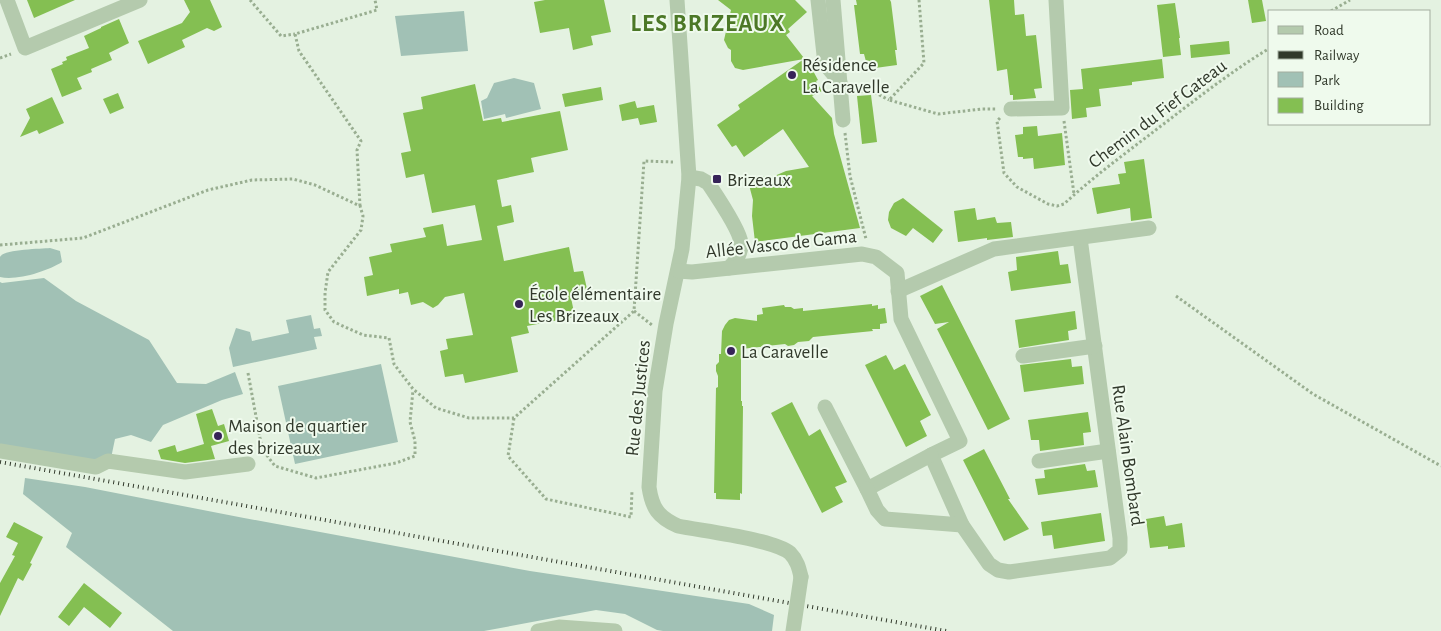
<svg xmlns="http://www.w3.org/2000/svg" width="1441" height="631" font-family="'Alegreya Sans',sans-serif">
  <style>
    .green { fill: #a1c1b5 }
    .building { fill: #84bf52 }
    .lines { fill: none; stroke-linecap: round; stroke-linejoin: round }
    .path { stroke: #99ae91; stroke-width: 3; stroke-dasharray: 2.5 2.5; stroke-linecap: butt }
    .minor { stroke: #b4caad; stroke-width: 15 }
    .rail { stroke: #31392b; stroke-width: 4; stroke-dasharray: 1 4; stroke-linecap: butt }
    .minor-bridge { stroke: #b4caad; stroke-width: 15 }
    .poi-dot { fill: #362358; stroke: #effaed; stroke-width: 2 }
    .labels { text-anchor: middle; stroke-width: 4; stroke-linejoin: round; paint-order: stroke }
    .poi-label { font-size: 19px; fill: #31392b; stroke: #effaed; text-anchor: start }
    .street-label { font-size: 19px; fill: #31392b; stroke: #effaed }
    .district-label { font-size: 24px; font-weight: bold; letter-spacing: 1px; fill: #4c7827; stroke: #effaed }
  </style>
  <rect width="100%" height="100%" fill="#e4f2e1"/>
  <g class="green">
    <path d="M464,11L468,51L401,56L395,16Z"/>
    <path d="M514,78L534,83L541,109L506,118L505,114L484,119L481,101L487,98L494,83Z"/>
    <path d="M50,248L60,251L62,262C48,271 17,281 0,277C0,271 0,262 0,257C3,249 41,249 50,248Z"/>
    <path d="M44,278L76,301L149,340L177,383L206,384L235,372L243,394L222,400L163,425L151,442L131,435L115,439L110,463L0,454V282L2,283Z"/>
    <path d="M311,315L314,329L320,328L322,336L314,337L317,349L233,367L229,348L236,328L250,332L252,341L289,333L286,320Z"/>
    <path d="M381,364L398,442L295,464L278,386Z"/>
    <path d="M25,478L85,487L244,518L530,571L749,604L774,615L772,631H663L657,630L625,614L596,610L484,631H173L66,547L72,533L23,494Z"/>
  </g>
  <g class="building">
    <path d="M27,0H75L34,18Z"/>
    <path d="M184,0H210L222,27L214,31L207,28L182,40L185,47L148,64L138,41L182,23L190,12Z"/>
    <path d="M545,0H604L611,32L591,36L593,45L573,50L569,28L540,33L534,2Z"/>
    <path d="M718,0H795L807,12L788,29L790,32L786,35L811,67L818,80L816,81L822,91L812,96L832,118L834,134L860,228L755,242L752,216L753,200L749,185L750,179L752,177L758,176L772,177L786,171L809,167L783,129L744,157L736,145L732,147L717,125L740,109L738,105L804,59L743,70L735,68L731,61V50L728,48L724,40L731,10Z"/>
    <path d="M856,0H890L891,2L897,50H895L897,65L868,69L864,54H860L854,5H857Z"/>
    <path d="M989,0H1014L1015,15L1024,14L1026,36L1036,35L1042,88L1034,89L1036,98L1013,100V95H1010L1007,69L997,71Z"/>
    <path d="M1248,0H1262L1266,21L1252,23Z"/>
    <path d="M1175,3L1180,38H1179L1181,55L1163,57L1157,5Z"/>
    <path d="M119,19L129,43L109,53L112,60L91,69L92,72L77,78L82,89L62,97L51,69L63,64L62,62L67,60L66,57L89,48L84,36L101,28V27Z"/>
    <path d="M1229,41L1230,54L1191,58L1190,45Z"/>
    <path d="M1162,59L1164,78L1132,82V85L1099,89L1101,106L1086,108L1087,117L1072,119L1070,90L1083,89L1081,69Z"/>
    <path d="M475,84L483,121L501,118L502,122L560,111L568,150L531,158L534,172L497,180L502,207L511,205L514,222L497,226L504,261L569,247L574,272L583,271L587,289L570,293L575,317L527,326L529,333L511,337L518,372L465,383L463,374L445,377L440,351L448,349L446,339L473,335L464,293L445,297L438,305L433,308L423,302L411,305L408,292L399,294V289L367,296L364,277L373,275L369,257L392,252L390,244L426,237L423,228L443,224L447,246L482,240L475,205L432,213L424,174L406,178L401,153L411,151L403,113L423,109L421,97Z"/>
    <path d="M601,87L603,100L565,107L562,94Z"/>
    <path d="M118,93L124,108L110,114L103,99Z"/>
    <path d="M871,95L877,142L862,144L857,96Z"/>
    <path d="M52,97L64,123L39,134L37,130L20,137L30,118L26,109Z"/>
    <path d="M635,101L637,108L654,105L657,122L640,125L638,118L622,121L619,105Z"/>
    <path d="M1037,126L1038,136L1062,133L1065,165L1034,169L1033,158L1023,159V157H1018L1015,135L1023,134V127Z"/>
    <path d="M1144,159L1152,218L1131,221L1130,208L1097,214L1092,188L1120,184L1118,174L1126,173L1124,162Z"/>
    <path d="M903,198L943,230L933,243L913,228L906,236L891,228L888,220L889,212L894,203Z"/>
    <path d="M975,208L977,220L995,217L997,223L1011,222L1013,237L987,240V238L958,242L954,211Z"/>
    <path d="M1058,251L1060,265L1068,264L1071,283L1011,291L1008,272L1017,270L1016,257Z"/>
    <path d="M942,285L1010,419L988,430L937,329L949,322L935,324L920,296Z"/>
    <path d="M872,304V306L878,305V309L885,308L887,323L880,324V329H872L873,331L813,337L809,341L798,342L794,345L788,346L785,344L741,349V401H742V406H743L742,494L740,493V500L716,499V493H714L716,388L718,387V376L716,371V365L719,362V354H721L722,331L725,325L729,320L735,318L757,321V315L763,314L762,308L784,305L785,307H791L794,309L803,308V311Z"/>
    <path d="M1075,311L1077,329L1068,331L1069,340L1019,348L1015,320Z"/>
    <path d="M886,355L894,370L905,364L931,415L920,421L927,436L906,447L865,365Z"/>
    <path d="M1071,359L1072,367L1082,366L1084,384L1024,392L1020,365Z"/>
    <path d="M792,402L809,436L820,429L847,482L835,487L843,502L822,513L771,413Z"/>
    <path d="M212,409L218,426L224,424L229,441L211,446L215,459L185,463L161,459L158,450L175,445L177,452L204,444L196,414Z"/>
    <path d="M1088,412L1091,432L1083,433L1084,445L1040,451L1039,440H1031L1028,420Z"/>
    <path d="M984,449L1010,499H1008L1029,529L1004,541L963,460Z"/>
    <path d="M1085,464L1087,471L1095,470L1098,487L1038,495L1035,479L1045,478L1044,470Z"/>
    <path d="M1101,513L1105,541L1054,549L1052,535L1043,536L1041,522Z"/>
    <path d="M1164,516L1166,526L1182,523L1185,547L1168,549V546L1150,548L1146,519Z"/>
    <path d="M14,522L43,537L30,563L32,564L23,581L18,578L0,616V583L15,556L12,555L18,543L6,537Z"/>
    <path d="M84,583L122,613L110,628L84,607L69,626L58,617Z"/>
  </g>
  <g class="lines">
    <g class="path">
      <path d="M250,0L281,36L295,34"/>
      <path d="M919,0L924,63L889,100L938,114L982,109H997"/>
      <path d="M1331,11L1350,0"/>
      <path d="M0,58L11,54"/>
      <path d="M855,92L872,91L889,100"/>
      <path d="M1000,118L997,121L1004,173L1017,187L1048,204L1057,206L1064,204C1093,177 1126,153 1157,129C1194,101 1230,72 1270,48"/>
      <path d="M1064,121L1074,194"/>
      <path d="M845,133L850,176L866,239"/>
      <path d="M360,206L357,150L361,141L299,51L295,34L377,10L375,0"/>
      <path d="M0,245L83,238L208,190L252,180L293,179L315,185L360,206L363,216L361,230L328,272L325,293V310L334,322L363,335L389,338L394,364L413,389L436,408L469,418H514L634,311L644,161L673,162"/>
      <path d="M1176,296L1313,394L1441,466"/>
      <path d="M634,311L652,325"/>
      <path d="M248,373L262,449L275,466L316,478L396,463L415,456V441L410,422L413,390"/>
      <path d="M640,377V366L643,358"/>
      <path d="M514,418L508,456L546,499L631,517L632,490"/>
    </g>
    <g class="minor">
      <path d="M7,0L25,48L140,0"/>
      <path d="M677,0L689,177L682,249L666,324L655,391L649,487C652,508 658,517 678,526C702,531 773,539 790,553C797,560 799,568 801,577"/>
      <path d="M818,0L825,64L840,82"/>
      <path d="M833,0L843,120"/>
      <path d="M1011,109L1062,108L1056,0"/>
      <path d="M689,177L701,179L708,183C716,195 740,230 741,243C742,253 736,261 729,268"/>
      <path d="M678,271L692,272L862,254L876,257L897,273L901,319L960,441L931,455L962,525L989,564L998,570L1009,572L1110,558L1120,550V538L1080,238"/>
      <path d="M898,291L994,249L1149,228"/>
      <path d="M1023,356L1095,346"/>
      <path d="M825,407L867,489L931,455"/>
      <path d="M0,451L96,467L108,461L185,472L248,464"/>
      <path d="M1039,461L1108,451"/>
      <path d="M867,489L877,510L885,519L962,525"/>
      <path d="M538,631L559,627L615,631"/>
    </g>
    <path class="rail" d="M0,462L946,631"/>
    <path class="minor-bridge" d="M793,631L801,577"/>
  </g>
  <g class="poi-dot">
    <circle cx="792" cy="75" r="5"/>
    <rect x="712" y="174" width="10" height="10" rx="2.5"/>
    <circle cx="519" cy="304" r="5"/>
    <circle cx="731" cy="351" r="5"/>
    <circle cx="218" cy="436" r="5"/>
  </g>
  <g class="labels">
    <g class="poi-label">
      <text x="802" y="71">Résidence<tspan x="802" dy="22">La Caravelle</tspan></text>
      <text x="727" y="186">Brizeaux</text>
      <text x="529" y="300">École élémentaire<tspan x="529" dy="22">Les Brizeaux</tspan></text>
      <text x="741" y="358">La Caravelle</text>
      <text x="228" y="432">Maison de quartier<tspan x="228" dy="22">des brizeaux</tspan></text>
    </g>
    <g class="street-label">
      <text transform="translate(1157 113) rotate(-37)" y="7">Chemin du Fief Gateau</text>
      <text transform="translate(781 243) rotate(-6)" y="7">Allée Vasco de Gama</text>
      <text transform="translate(637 398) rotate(-84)" y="7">Rue des Justices</text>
      <text transform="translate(1129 455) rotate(82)" y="7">Rue Alain Bombard</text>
    </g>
    <g class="district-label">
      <text x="708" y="31">LES BRIZEAUX</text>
    </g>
  </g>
  <rect x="1268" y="10" width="162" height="115" fill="#effaed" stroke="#a3ad9f"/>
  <rect x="1278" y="26" width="25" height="8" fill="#b4caad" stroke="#a3ad9f"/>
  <text x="1314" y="35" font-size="15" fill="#31392b">Road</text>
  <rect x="1278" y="51" width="25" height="8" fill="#31392b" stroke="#a3ad9f"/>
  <text x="1314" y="60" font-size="15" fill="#31392b">Railway</text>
  <rect x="1278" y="72" width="25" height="15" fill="#a1c1b5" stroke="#a3ad9f"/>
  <text x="1314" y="85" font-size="15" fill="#31392b">Park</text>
  <rect x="1278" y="98" width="25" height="15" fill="#84bf52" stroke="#a3ad9f"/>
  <text x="1314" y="110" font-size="15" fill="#31392b">Building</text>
</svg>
